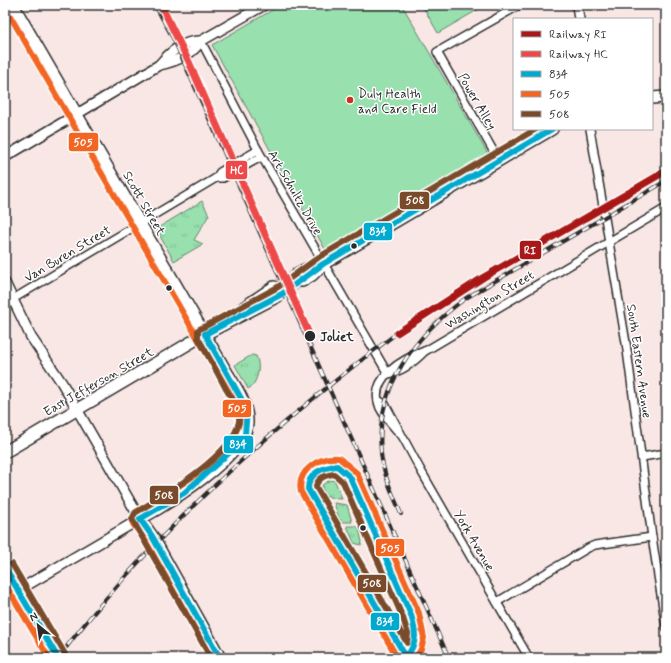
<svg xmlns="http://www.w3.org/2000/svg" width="671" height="663" font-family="Mynerve,sans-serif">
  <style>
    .grass { fill: url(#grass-tufts); stroke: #62866c }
    .garden { fill: #98e0ae; stroke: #62866c }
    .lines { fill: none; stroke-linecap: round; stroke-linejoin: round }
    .primary-tunnel { stroke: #d0c1c0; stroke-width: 11; stroke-dasharray: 11 5.5; stroke-linecap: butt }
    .minor-casing { stroke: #2b2b2b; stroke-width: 10 }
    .tertiary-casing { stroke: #2b2b2b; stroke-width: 12 }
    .primary-casing { stroke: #2b2b2b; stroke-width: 14 }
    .minor { stroke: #fff; stroke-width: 7 }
    .tertiary { stroke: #fff; stroke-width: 9 }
    .primary { stroke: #fff; stroke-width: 11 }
    .rail-casing { stroke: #2b2b2b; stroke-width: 4 }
    .rail { stroke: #fff; stroke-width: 2.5; stroke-dasharray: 8; stroke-linecap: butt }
    .bus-1-casing { stroke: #fff; stroke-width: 9 }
    .bus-2-casing { stroke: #fff; stroke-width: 9 }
    .bus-3-casing { stroke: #fff; stroke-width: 9 }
    .bus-1 { stroke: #00a9ce; stroke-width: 6 }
    .bus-2 { stroke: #f26522; stroke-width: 6 }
    .bus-3 { stroke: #7a4b2a; stroke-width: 6 }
    .rail-1-casing { stroke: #fff; stroke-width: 10 }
    .rail-2-casing { stroke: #fff; stroke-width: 10 }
    .rail-1 { stroke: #a81818; stroke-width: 7 }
    .rail-2 { stroke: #ee4848; stroke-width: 7 }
    .poi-dot { fill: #c8321e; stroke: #fff; stroke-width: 1.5 }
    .bus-dot { fill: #2b2b2b; stroke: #fff; stroke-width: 1.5 }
    .labels { text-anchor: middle; stroke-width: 3; stroke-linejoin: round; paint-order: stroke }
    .poi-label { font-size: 13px; fill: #2b2b2b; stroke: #fff; text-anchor: start }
    .street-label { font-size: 13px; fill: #2b2b2b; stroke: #fff }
    .stop-label { font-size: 13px; font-weight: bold; fill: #2b2b2b; stroke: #fff; text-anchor: start }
    .line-badge { stroke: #fff; stroke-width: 1.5 }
    .badge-label { font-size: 11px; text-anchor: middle; font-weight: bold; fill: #fff }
  </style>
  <defs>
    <pattern id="grass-tufts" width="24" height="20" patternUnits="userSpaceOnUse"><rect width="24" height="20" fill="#98e0ae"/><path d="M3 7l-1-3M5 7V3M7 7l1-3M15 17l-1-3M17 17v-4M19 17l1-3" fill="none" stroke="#83c096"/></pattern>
  </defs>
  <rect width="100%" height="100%" fill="#f9e7e5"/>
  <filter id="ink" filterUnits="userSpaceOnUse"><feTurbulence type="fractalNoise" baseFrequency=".025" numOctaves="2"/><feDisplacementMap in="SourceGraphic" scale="8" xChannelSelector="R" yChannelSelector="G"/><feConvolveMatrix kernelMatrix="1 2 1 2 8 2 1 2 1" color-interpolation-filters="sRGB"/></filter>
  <g filter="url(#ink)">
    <g class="grass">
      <path d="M202,201L209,215L194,240L203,244L174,261L156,229Z"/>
      <path d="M252,355L256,356C261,365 258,384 248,389L235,365Z"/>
      <path d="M330,480L335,481L342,499C332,499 323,497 322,485Z"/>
      <path d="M334,503L347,505L352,522H343L339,518Z"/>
      <path d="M347,526H356L359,529L362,542L361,545L354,543Z"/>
    </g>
    <g class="garden">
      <path d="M281,5H402L489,156L326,251L212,45Z"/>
      <path d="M422,5H486L438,33Z"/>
    </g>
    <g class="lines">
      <g class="primary-tunnel">
        <path d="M274,287L298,273"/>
        <path d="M278,296L302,281"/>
      </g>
      <g class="minor-casing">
        <g id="minor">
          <path d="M201,41L258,150L388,374"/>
          <path d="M590,129L626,343L652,537L666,627"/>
          <path d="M499,161L437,52L520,5"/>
          <path d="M216,178H223L261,157"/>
          <path d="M13,299L216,178L220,172L258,150"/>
          <path d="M388,374C403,371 414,362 425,351"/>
          <path d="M378,400L385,404L420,469L529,658"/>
          <path d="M401,435C393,426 385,418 380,408C367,378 404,358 427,350L666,208"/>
          <path d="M642,457L666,453"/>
          <path d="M497,602L588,548L595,545L652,537"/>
        </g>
      </g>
      <g class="tertiary-casing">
        <g id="tertiary">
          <path d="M577,5L579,19"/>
          <path d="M159,65C169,53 184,40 201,41"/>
          <path d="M5,157L159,65C174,62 192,55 201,41L264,5"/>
          <path d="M5,283L31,337L62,383L140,519L5,598"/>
        </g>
      </g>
      <g class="primary-casing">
        <g id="primary">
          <path d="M13,5L224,368C234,385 248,403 247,423C246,456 167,504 140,519"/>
          <path d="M652,98L666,97"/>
          <path d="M298,273L308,268L323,265"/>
          <path d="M302,281L312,275L323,264L552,129"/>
          <path d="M243,308L274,287"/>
          <path d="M5,452L205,334L278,296"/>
          <path d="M140,519L152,536L220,658"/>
          <path d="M5,568L58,658"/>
        </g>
      </g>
      <use href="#minor" class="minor"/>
      <use href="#tertiary" class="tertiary"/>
      <use href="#primary" class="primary"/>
      <g class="rail-casing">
        <g id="rail">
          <path d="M155,5L174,40L449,658"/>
          <path d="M401,514C393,495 383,474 381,453C375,387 415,335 466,298L666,181"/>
          <path d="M58,658C150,536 275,424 397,333"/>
        </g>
      </g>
      <use href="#rail" class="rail"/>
      <g class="bus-1-casing">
        <g id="bus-1">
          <path d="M205,334L282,294L323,264L552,129"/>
          <path d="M337,466L350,477L411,615C416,632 418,643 406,657L308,489C308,473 323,467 337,466Z"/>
          <path d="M140,519L184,493L239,444L245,435L247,409L205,334"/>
          <path d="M140,519L152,536L220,658"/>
          <path d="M5,568L58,658"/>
        </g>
      </g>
      <g class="bus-2-casing">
        <g id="bus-2">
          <path d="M6,9L229,392C234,401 241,412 239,423C232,457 164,496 136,512"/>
          <path d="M133,524L145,540L211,658"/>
          <path d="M5,584L49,658"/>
          <path d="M397,657L301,492C296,470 320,456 339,458L357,473L419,613L424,638L421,649L416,658"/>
        </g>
      </g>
      <g class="bus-3-casing">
        <g id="bus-3">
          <path d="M334,474L343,482L403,618L408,634L407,643L316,487C317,478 326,475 334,474Z"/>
          <path d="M12,564L65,654"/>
          <path d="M211,658L132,519L135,513C161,497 251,446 238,410C236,403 230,396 226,389C217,372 208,355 198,338V330L278,287L319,257L536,129"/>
        </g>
      </g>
      <use href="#bus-1" class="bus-1"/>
      <use href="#bus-2" class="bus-2"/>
      <use href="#bus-3" class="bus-3"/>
      <g class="rail-1-casing">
        <path id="rail-1" d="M397,333L484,277L666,171"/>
      </g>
      <g class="rail-2-casing">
        <path id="rail-2" d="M161,5L189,62L310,336"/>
      </g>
      <use href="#rail-1" class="rail-1"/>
      <use href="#rail-2" class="rail-2"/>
    </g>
  </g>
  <circle class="poi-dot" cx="350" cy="100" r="4"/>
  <g class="bus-dot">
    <circle cx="354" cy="246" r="3.5"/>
    <circle cx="169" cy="288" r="3.5"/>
    <circle cx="310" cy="336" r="6"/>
    <circle cx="363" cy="528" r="3.5"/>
  </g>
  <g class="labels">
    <g class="poi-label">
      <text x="358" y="98">Duly Health<tspan x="358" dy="15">and Care Field</tspan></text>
    </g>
    <g class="street-label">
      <text transform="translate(478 101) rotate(60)" y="5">Power Alley</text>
      <text transform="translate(296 192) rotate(60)" y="5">Art Schultz Drive</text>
      <text transform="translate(145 203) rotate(60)" y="5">Scott Street</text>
      <text transform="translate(67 253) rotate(-31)" y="5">Van Buren Street</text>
      <text transform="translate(489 299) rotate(-31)" y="5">Washington Street</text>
      <text transform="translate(640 361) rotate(82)" y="5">South Eastern Avenue</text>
      <text transform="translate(98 381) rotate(-30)" y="5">East Jefferson Street</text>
      <text transform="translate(475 540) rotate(60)" y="5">York Avenue</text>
    </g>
    <g class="stop-label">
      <text x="320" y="341">Joliet</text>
    </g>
  </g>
  <g class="line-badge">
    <rect x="68" y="132" width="31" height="20" rx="4" fill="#f26522"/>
    <rect x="225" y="160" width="23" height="20" rx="4" fill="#ee4848"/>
    <rect x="399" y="191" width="31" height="19" rx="4" fill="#7a4b2a"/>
    <rect x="363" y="222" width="30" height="19" rx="4" fill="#00a9ce"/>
    <rect x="519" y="240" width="23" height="20" rx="4" fill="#a81818"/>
    <rect x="222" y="399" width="30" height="19" rx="4" fill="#f26522"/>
    <rect x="223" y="435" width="31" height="19" rx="4" fill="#00a9ce"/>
    <rect x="149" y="485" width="30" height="20" rx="4" fill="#7a4b2a"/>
    <rect x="375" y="538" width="30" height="19" rx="4" fill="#f26522"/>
    <rect x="357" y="574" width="30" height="19" rx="4" fill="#7a4b2a"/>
    <rect x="370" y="612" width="30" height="19" rx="4" fill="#00a9ce"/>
  </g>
  <g class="badge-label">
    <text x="83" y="146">505</text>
    <text x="237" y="174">HC</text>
    <text x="415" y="204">508</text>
    <text x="378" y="235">834</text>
    <text x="530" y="254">RI</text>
    <text x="237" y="412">505</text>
    <text x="238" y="448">834</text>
    <text x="164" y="499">508</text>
    <text x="390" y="552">505</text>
    <text x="372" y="587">508</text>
    <text x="385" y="625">834</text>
  </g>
  <rect width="671" height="663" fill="none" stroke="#fff" stroke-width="20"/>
  <rect x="10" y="10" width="651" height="643" fill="none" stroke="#2b2b2b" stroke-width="1.5" filter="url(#ink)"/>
  <rect x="513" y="18" width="140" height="112" fill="#ffffff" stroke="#aaaaaa"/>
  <rect x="521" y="31" width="20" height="6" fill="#a81818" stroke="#aaaaaa"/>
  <text x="549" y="38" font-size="12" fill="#2b2b2b">Railway RI</text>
  <rect x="521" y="51" width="20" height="6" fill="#ee4848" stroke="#aaaaaa"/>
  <text x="549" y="58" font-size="12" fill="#2b2b2b">Railway HC</text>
  <rect x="521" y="71" width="20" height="6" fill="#00a9ce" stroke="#aaaaaa"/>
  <text x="549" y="78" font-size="12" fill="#2b2b2b">834</text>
  <rect x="521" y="91" width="20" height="6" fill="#f26522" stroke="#aaaaaa"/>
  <text x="549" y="98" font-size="12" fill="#2b2b2b">505</text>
  <rect x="521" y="111" width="20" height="6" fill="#7a4b2a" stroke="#aaaaaa"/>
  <text x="549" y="118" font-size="12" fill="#2b2b2b">508</text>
  <g transform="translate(38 625) rotate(331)" stroke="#ffffff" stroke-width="3" paint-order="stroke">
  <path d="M0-3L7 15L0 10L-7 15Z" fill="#2b2b2b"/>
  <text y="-6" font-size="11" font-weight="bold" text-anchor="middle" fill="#2b2b2b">N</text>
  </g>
</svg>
